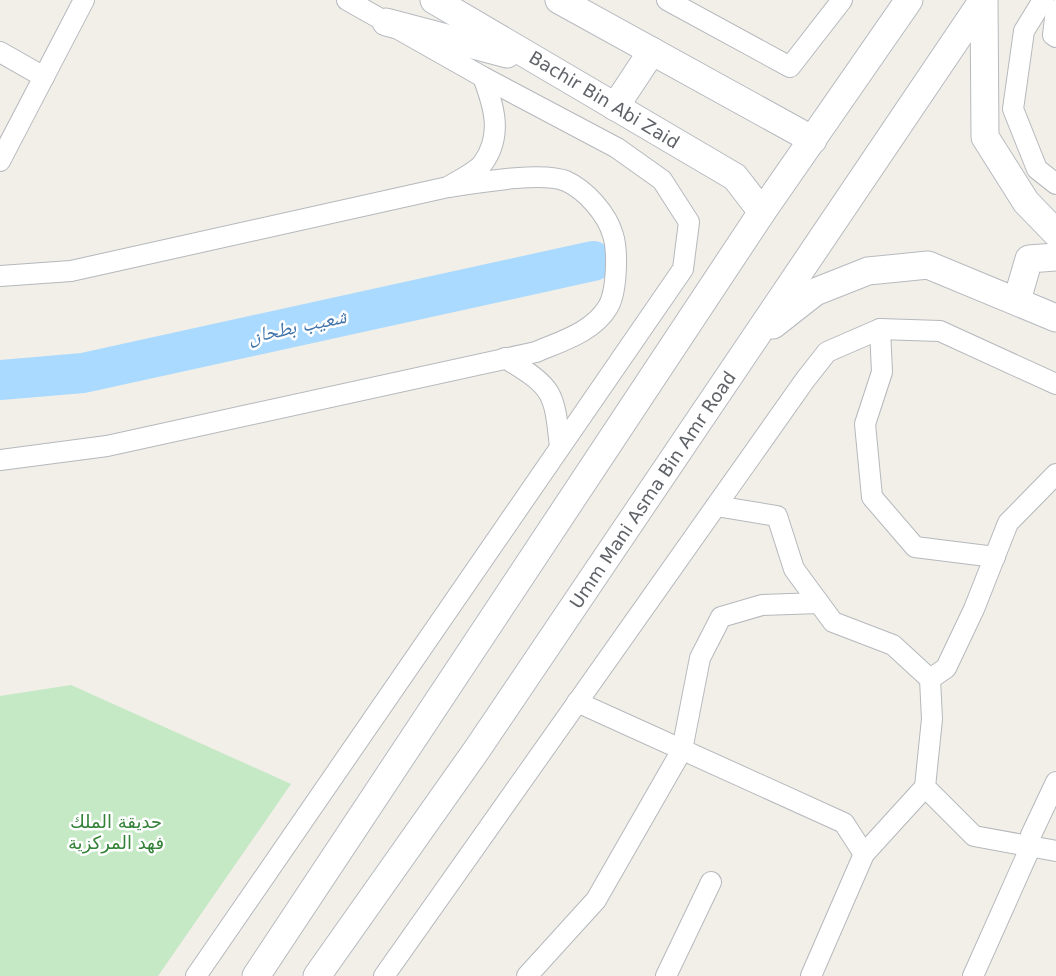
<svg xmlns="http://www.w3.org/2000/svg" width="1056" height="976" font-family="'DejaVu Sans','Noto Naskh Arabic',sans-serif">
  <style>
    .green { fill: #c5e8c5 }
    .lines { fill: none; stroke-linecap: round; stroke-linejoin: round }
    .river { stroke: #aadaff; stroke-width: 40 }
    .minor-casing { stroke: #b5b8bc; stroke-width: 22 }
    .secondary-casing { stroke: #b6babf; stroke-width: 29 }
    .minor { stroke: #fff; stroke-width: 20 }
    .secondary { stroke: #fff; stroke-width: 27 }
    .labels { text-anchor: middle; stroke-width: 5; stroke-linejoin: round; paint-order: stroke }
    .street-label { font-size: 18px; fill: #5f6368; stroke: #fff }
    .park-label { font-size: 18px; fill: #348238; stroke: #fff }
    .water-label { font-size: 20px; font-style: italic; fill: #4174aa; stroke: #fff }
  </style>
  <rect width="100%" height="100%" fill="#f1efe8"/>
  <path class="green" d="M71,685L291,784L158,976H0V696Z"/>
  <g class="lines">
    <path class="river" d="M0,380L83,373L593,261"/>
    <g class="minor-casing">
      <g id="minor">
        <path d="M667,0L790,67L842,0"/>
        <path d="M1043,0L1024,31L1013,109L1037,169L1056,184"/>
        <path d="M1056,10L1053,35L1056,37"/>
        <path d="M0,52L44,77"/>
        <path d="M0,161L84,0"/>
        <path d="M0,276L71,271L448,187C458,180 476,173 483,163C503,135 494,106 483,77"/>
        <path d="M880,329L882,372L865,424L872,497L915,547L995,557"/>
        <path d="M505,358C554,388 554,391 560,447"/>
        <path d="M0,460L107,446L536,352C562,341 593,332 608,307C617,292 618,251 613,235C607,214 586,190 566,181C542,171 475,183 448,187"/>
        <path d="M716,506L777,516L794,569L833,622L893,645L930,679L932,719L925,787L974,836L1056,851"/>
        <path d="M930,679L946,668L974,609L1008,523L1056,474"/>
        <path d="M577,702L844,823L864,854"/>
        <path d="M196,976L683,269L689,222L662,180L617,148L483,77L347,0"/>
        <path d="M384,976L805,380L827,352L880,329L940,331L1056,384"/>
        <path d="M527,976L596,900L682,750L700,658L721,617L762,605L819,603"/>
        <path d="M666,976L711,882"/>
        <path d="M811,976L864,854L925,787"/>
        <path d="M973,976L1031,846V835L1056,782"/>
      </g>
    </g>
    <g class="secondary-casing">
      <g id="secondary">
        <path d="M434,0L735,177L762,212"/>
        <path d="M559,0L813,140"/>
        <path d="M984,0L985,137L1026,202L1056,233"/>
        <path d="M386,22L507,54"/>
        <path d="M615,107L652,51"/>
        <path d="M1017,300L1029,259L1056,257"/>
        <path d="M773,325L815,292L868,271L928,265L1056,318"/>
        <path d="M256,976L762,212L909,0"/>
        <path d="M317,976L478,748L983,0"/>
      </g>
    </g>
    <use href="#minor" class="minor"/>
    <use href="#secondary" class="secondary"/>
  </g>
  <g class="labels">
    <g class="street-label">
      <text transform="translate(604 100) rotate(31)" y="6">Bachir Bin Abi Zaid</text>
      <text transform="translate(653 490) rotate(-56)" y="6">Umm Mani Asma Bin Amr Road</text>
    </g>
    <g class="park-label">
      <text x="116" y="828">حدیقة الملك<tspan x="116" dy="21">فهد المركزية</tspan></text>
    </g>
    <g class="water-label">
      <text transform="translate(297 326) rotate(-12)" y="7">شعيب بطحان</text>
    </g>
  </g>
</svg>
